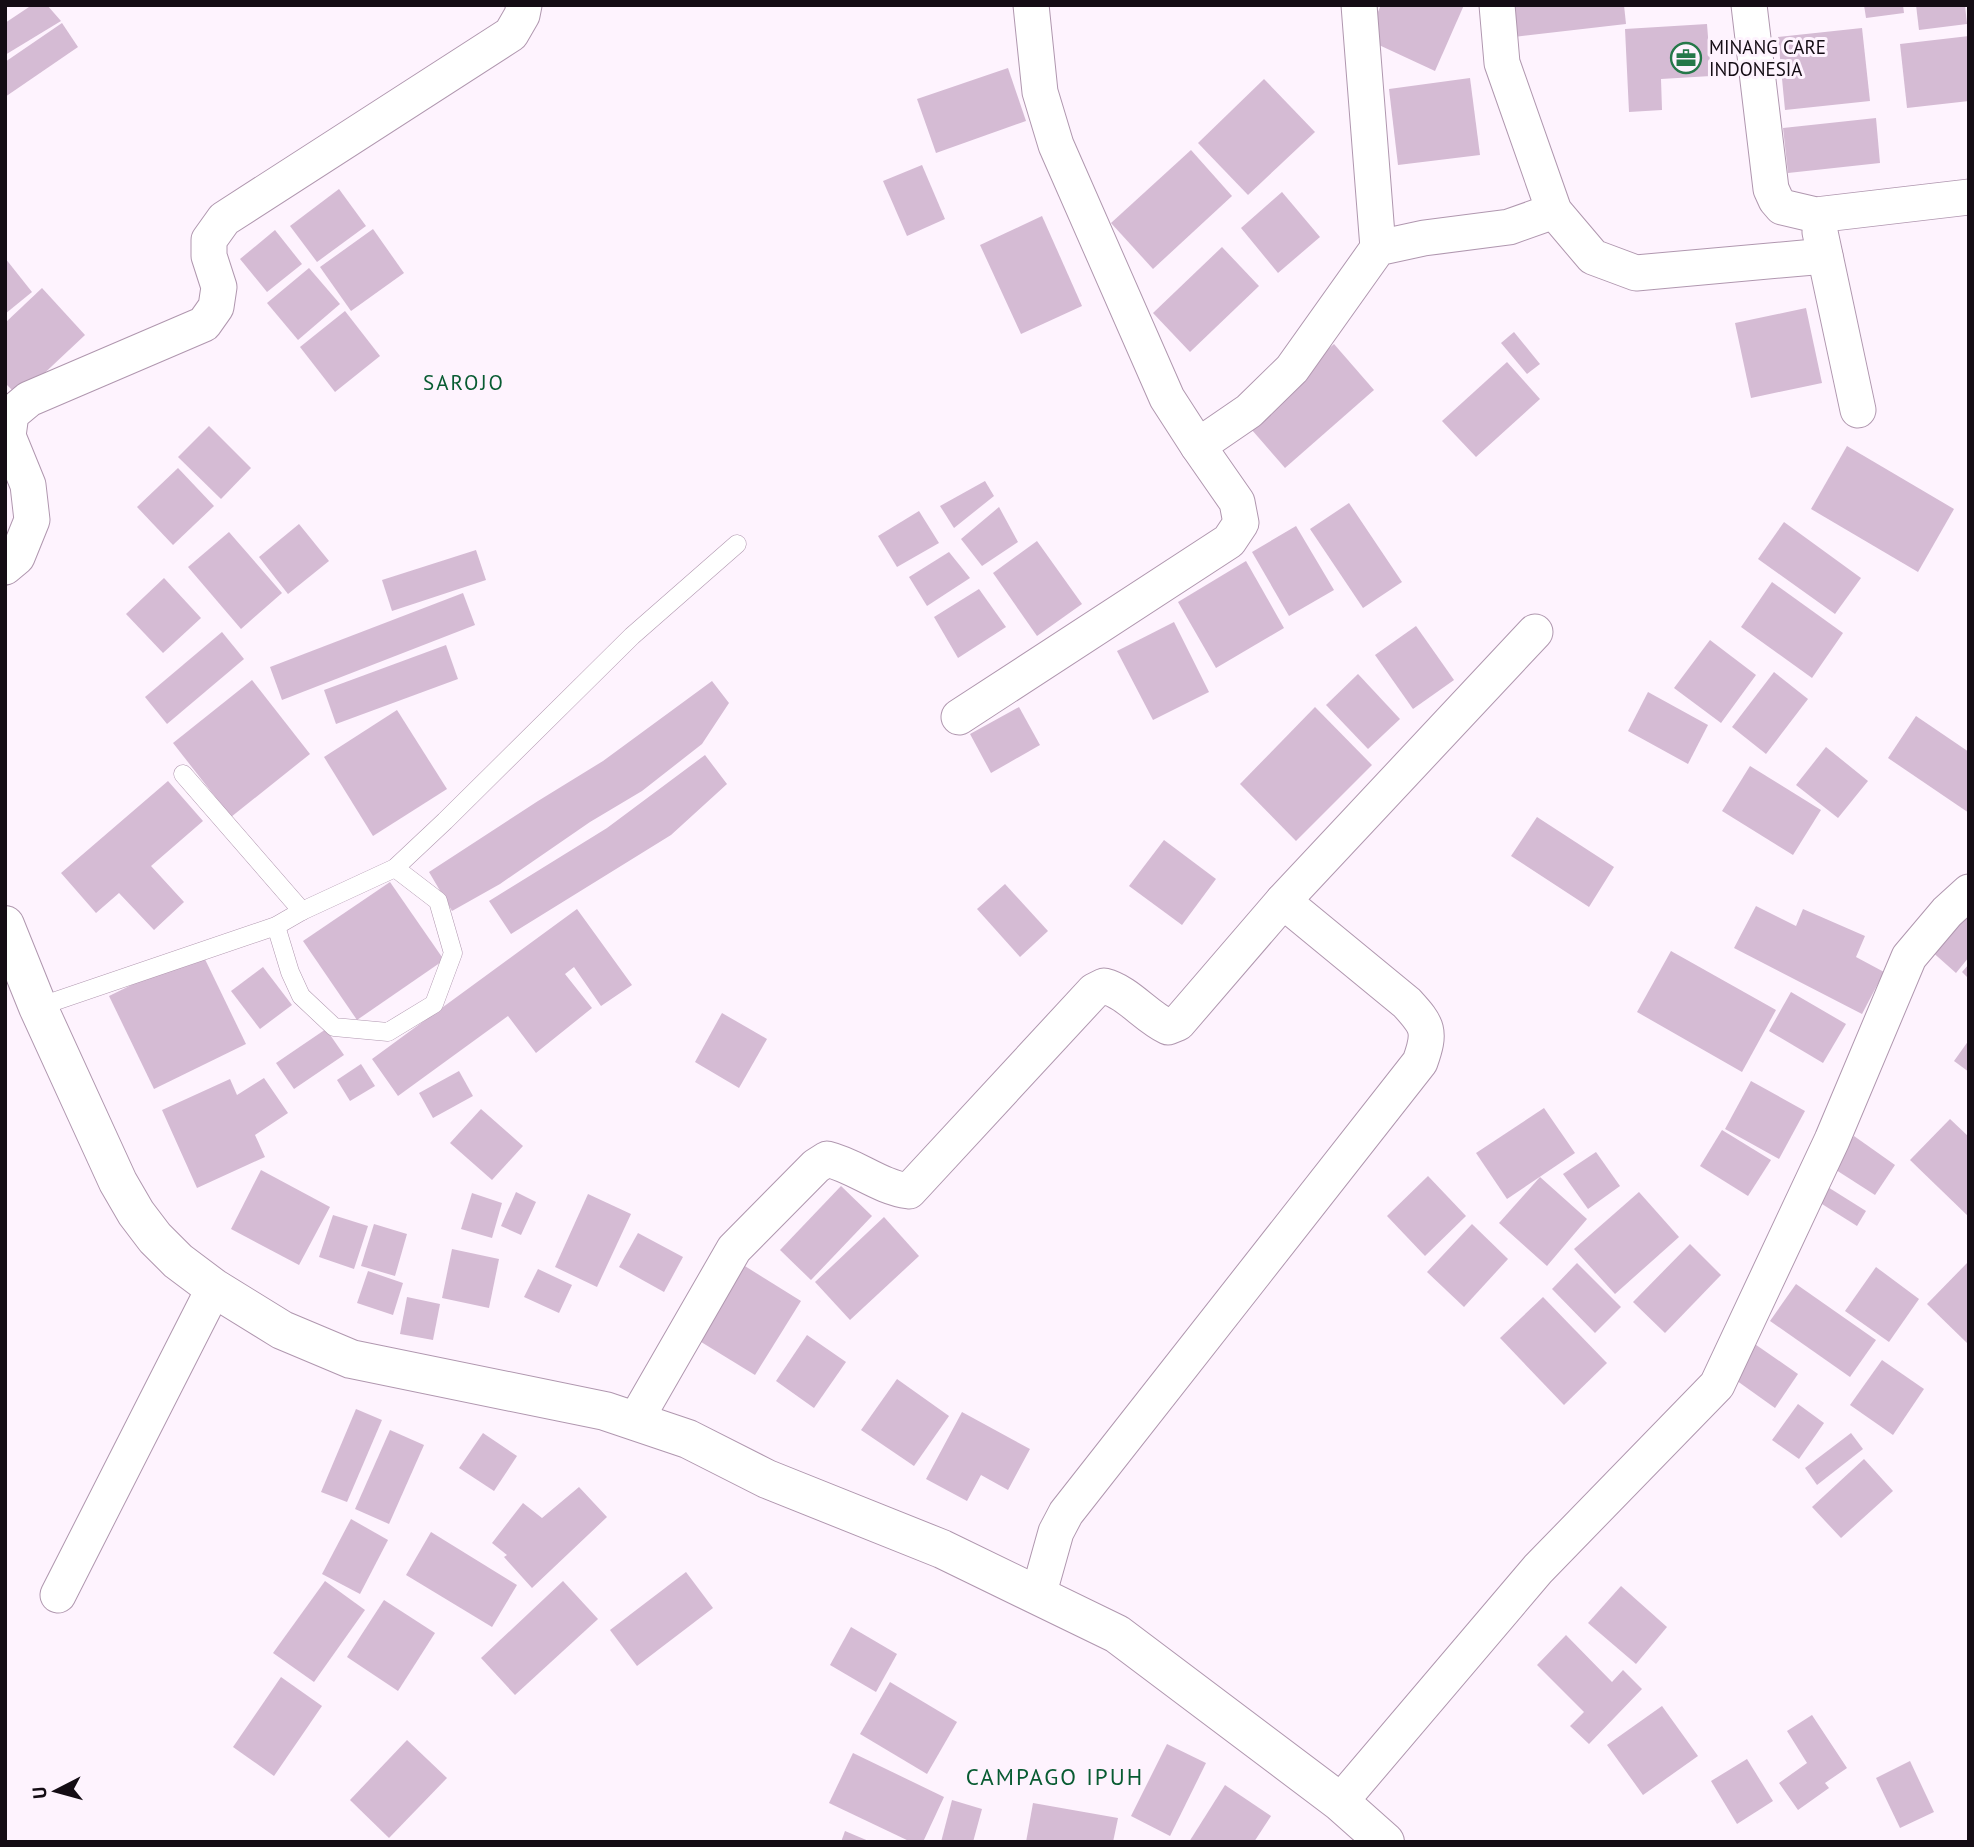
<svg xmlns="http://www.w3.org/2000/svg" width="1974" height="1847" font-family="'PT Sans',sans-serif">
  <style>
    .building { fill: #d5bbd4 }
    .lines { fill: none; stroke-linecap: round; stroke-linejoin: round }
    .lane-casing { stroke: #b097af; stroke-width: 19 }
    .street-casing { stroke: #b097af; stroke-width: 37 }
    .secondary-casing { stroke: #b097af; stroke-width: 40 }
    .lane { stroke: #fff; stroke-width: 18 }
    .street { stroke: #fff; stroke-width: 35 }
    .secondary { stroke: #fff; stroke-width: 38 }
    .labels { text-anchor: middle; stroke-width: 6; stroke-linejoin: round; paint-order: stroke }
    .poi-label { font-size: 19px; fill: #140c14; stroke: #fef3fe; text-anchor: start }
    .neighbourhood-label { font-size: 21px; letter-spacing: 2px; fill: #085b32; stroke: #fef3fe }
    .quarter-label { font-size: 23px; letter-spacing: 2px; fill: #085b32; stroke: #fef3fe }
  </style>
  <rect width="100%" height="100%" fill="#fef3fe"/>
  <g class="building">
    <path d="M32,5H47L61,21L5,55V23Z"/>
    <path d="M1381,5H1464L1435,71L1366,39Z"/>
    <path d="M1510,5H1624L1626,24L1514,37Z"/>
    <path d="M1864,5H1903L1904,13L1866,18Z"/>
    <path d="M1916,5H1965L1967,24L1919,30Z"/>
    <path d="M62,23L78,47L5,97V62Z"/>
    <path d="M1707,24L1711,76L1661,79L1662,110L1629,112L1625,29Z"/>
    <path d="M1862,28L1870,101L1785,110L1778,37Z"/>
    <path d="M1969,36V101L1907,108L1900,44Z"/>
    <path d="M1008,68L1026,121L936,153L917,99Z"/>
    <path d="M1470,78L1480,155L1398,165L1389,89Z"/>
    <path d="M1264,79L1315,132L1248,195L1198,143Z"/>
    <path d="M1876,118L1880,163L1788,173L1783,128Z"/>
    <path d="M1191,150L1232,196L1153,269L1111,223Z"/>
    <path d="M922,165L945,219L907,236L883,181Z"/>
    <path d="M339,189L366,226L317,262L290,226Z"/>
    <path d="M1282,192L1320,237L1278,273L1241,228Z"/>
    <path d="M1042,216L1082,306L1021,334L980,245Z"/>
    <path d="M373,229L404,273L351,311L320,267Z"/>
    <path d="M275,230L302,264L267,292L240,259Z"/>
    <path d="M1222,247L1259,286L1190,352L1153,313Z"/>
    <path d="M5,258L32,292L5,314Z"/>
    <path d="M309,268L340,304L298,340L267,303Z"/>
    <path d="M42,288L85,335L19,397L5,383V323Z"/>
    <path d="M1806,308L1822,383L1751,398L1735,323Z"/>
    <path d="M345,311L380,356L335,392L300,347Z"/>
    <path d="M1514,332L1540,364L1527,374L1501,343Z"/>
    <path d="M1334,344L1374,390L1285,468L1245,422Z"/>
    <path d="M1507,362L1540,399L1476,457L1442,421Z"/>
    <path d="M209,426L251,468L221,499L178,457Z"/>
    <path d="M1847,446L1954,509L1918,572L1811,509Z"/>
    <path d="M178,468L214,506L173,545L137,507Z"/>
    <path d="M985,481L994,496L954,528L940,506Z"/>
    <path d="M1349,503L1402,582L1363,608L1310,529Z"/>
    <path d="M999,507L1018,542L982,566L961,539Z"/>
    <path d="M919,511L939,543L897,567L878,536Z"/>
    <path d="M1784,522L1861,578L1835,614L1758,559Z"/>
    <path d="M299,524L329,561L288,594L259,557Z"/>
    <path d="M1296,526L1334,590L1289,616L1252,552Z"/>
    <path d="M229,532L282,593L241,629L188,567Z"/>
    <path d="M1037,541L1082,604L1037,636L993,573Z"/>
    <path d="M476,550L486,580L392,611L382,580Z"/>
    <path d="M949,552L970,578L927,606L909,577Z"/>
    <path d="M1246,561L1284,628L1216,668L1178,602Z"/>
    <path d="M164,578L201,618L163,653L126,614Z"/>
    <path d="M1772,582L1843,633L1812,678L1741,627Z"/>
    <path d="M979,589L1006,627L958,658L934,617Z"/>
    <path d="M463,593L475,625L282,700L270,667Z"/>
    <path d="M1174,622L1209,692L1153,720L1117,651Z"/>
    <path d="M1416,626L1454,680L1413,709L1375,655Z"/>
    <path d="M222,632L244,659L167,724L145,697Z"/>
    <path d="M1710,640L1756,675L1721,723L1674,688Z"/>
    <path d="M446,645L458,679L336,724L324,690Z"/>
    <path d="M1774,672L1808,699L1766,754L1732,727Z"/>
    <path d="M1358,674L1400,719L1368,749L1326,705Z"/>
    <path d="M252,680L310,754L231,817L173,743Z"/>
    <path d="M712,681L729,703L702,744L642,791L590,822L500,884L452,911L429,872L538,801L603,761Z"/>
    <path d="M1648,692L1708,725L1688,764L1628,731Z"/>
    <path d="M1019,707L1040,745L991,773L970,734Z"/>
    <path d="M1315,707L1372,765L1296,841L1240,784Z"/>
    <path d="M397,710L447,789L373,836L324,757Z"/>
    <path d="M1916,716L1969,752V813L1888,758Z"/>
    <path d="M1826,747L1868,781L1838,818L1796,785Z"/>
    <path d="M705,755L727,784L671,835L511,934L489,901L607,828Z"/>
    <path d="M1750,766L1821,810L1793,855L1722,811Z"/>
    <path d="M168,781L203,821L151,866L184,902L154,930L119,893L96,913L61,873Z"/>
    <path d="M1537,817L1614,867L1589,907L1511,856Z"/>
    <path d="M1164,840L1216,879L1182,925L1129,886Z"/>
    <path d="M390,882L444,960L357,1020L303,941Z"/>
    <path d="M1005,884L1048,931L1020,957L977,909Z"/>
    <path d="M1969,904V957L1956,973L1929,949Z"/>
    <path d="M1756,906L1796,926L1803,909L1865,936L1856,957L1884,972L1862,1014L1734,948Z"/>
    <path d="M577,909L632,985L601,1006L574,967L565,974L592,1008L536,1053L508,1016L398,1096L372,1059Z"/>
    <path d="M201,951L246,1044L154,1089L109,996Z"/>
    <path d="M1671,951L1776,1010L1742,1072L1637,1012Z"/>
    <path d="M1969,964V979L1962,972Z"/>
    <path d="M263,967L292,1005L260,1029L231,991Z"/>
    <path d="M1791,992L1846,1024L1823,1063L1769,1031Z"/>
    <path d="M722,1013L767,1039L739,1088L695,1062Z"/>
    <path d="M326,1029L344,1055L294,1089L276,1063Z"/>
    <path d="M1969,1040V1072L1954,1061Z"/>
    <path d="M361,1064L375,1086L350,1101L337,1080Z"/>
    <path d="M459,1071L473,1096L433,1118L419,1093Z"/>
    <path d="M264,1078L288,1113L255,1135L265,1157L197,1188L162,1110L230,1079L237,1095Z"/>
    <path d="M1751,1081L1805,1111L1779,1159L1725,1129Z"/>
    <path d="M1544,1108L1575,1153L1507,1199L1476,1153Z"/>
    <path d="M481,1109L523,1146L492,1180L450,1143Z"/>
    <path d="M1950,1119L1969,1137V1217L1910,1160Z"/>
    <path d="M1722,1130L1771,1160L1748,1196L1700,1166Z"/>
    <path d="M1854,1136L1895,1165L1875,1195L1833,1168Z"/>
    <path d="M1596,1152L1620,1186L1588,1209L1563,1174Z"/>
    <path d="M261,1170L330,1207L299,1265L231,1229Z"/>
    <path d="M1428,1176L1466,1216L1425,1256L1387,1216Z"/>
    <path d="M1540,1177L1587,1219L1547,1266L1499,1223Z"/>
    <path d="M1823,1184L1866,1211L1857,1226L1814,1199Z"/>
    <path d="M841,1186L872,1216L811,1280L780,1250Z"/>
    <path d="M516,1192L536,1202L521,1235L501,1226Z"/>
    <path d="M1639,1192L1679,1237L1615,1294L1574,1249Z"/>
    <path d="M472,1193L502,1203L492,1238L461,1229Z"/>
    <path d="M588,1194L631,1214L597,1287L555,1267Z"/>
    <path d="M333,1215L368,1226L354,1269L319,1257Z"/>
    <path d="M884,1217L919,1256L850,1320L815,1282Z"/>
    <path d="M374,1224L407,1234L395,1276L361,1266Z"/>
    <path d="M1472,1224L1508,1259L1464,1307L1427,1272Z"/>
    <path d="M638,1233L683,1257L664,1292L619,1267Z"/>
    <path d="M1690,1244L1721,1275L1665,1333L1633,1302Z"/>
    <path d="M452,1249L499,1259L489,1308L442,1298Z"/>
    <path d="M1969,1261V1341L1967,1343L1927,1304Z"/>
    <path d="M740,1263L801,1301L755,1375L693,1337Z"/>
    <path d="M1577,1263L1621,1307L1595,1333L1552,1289Z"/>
    <path d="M1876,1267L1919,1299L1889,1342L1845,1311Z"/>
    <path d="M538,1269L572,1285L559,1313L524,1297Z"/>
    <path d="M368,1271L403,1283L393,1315L357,1303Z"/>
    <path d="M1796,1284L1876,1340L1850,1377L1770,1321Z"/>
    <path d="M407,1297L440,1304L433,1340L400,1334Z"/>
    <path d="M1543,1297L1607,1363L1564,1405L1500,1338Z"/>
    <path d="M807,1335L846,1362L814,1408L776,1381Z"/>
    <path d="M1749,1340L1798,1374L1775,1408L1726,1373Z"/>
    <path d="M1882,1360L1924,1389L1893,1435L1850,1405Z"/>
    <path d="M897,1379L949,1416L914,1466L861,1430Z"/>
    <path d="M1798,1404L1824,1423L1799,1459L1772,1440Z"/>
    <path d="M356,1409L382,1420L347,1502L321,1492Z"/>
    <path d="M962,1412L1030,1449L1008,1490L981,1475L967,1501L926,1479Z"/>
    <path d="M390,1430L424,1445L389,1524L355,1509Z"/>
    <path d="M483,1433L517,1456L494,1491L459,1468Z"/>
    <path d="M1851,1433L1863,1449L1817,1485L1805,1468Z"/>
    <path d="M1864,1459L1893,1491L1841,1538L1812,1507Z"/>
    <path d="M579,1487L607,1517L532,1588L504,1557L507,1555L492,1543L523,1503L542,1518Z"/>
    <path d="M351,1519L388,1540L360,1594L322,1574Z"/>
    <path d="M431,1532L517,1585L492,1627L406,1575Z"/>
    <path d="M686,1572L713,1608L637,1666L610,1630Z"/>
    <path d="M325,1581L365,1610L314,1682L273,1653Z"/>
    <path d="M563,1581L598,1619L515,1695L481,1658Z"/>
    <path d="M1621,1586L1667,1627L1636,1664L1588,1623Z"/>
    <path d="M384,1600L435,1633L398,1691L347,1657Z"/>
    <path d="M851,1627L897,1654L876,1692L830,1665Z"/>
    <path d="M1566,1635L1612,1682L1623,1670L1642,1689L1589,1744L1570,1726L1584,1712L1537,1665Z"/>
    <path d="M281,1677L322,1706L274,1776L233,1747Z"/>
    <path d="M890,1682L957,1722L927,1774L860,1734Z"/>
    <path d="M1662,1706L1698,1756L1643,1795L1607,1745Z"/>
    <path d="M1812,1715L1847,1768L1825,1783L1829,1788L1798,1810L1779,1783L1807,1763L1787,1731Z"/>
    <path d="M407,1740L447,1778L389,1838L350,1800Z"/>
    <path d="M1167,1744L1206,1763L1170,1836L1131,1816Z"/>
    <path d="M853,1753L944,1797L923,1842H911L829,1803Z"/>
    <path d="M1747,1759L1773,1801L1737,1824L1711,1781Z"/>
    <path d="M1910,1761L1934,1812L1900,1828L1876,1778Z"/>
    <path d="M1225,1785L1271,1816L1254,1842H1189Z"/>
    <path d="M952,1800L982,1809L973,1842H941Z"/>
    <path d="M1033,1803L1118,1818L1113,1842H1026Z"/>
    <path d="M845,1831L871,1842H841Z"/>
  </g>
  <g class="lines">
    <g class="lane-casing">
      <g id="lane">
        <path d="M302,911L395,868L445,821L632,636L737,544"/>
        <path d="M276,926L290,972L301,996L334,1027L388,1032L434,1004L453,953L438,901L395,868"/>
        <path d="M38,1007L276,926L302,911L183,774"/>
      </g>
    </g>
    <g class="street-casing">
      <g id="street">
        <path d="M1031,5L1040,92L1056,145L1167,398L1198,446L1249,411L1292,369L1378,248L1424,238L1509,227L1554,211"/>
        <path d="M1359,5L1378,248"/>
        <path d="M1497,5L1502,63L1554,211L1593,257L1636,273L1825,256"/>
        <path d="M1749,5L1771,189L1776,200L1782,207L1816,215L1969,197"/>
        <path d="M1820,232L1858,410"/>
        <path d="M5,567L17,557L32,520L28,485L8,436L11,414L29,399L204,324L216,307L219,287L209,256V240L224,219L511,34L522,15L524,5"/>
        <path d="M959,717L1229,541L1241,523L1237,502L1198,446"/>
        <path d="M635,1421L734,1249L816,1166L827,1159C856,1166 879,1187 909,1191L1094,991L1104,986C1128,992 1145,1016 1168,1027L1178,1023L1283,901L1535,632"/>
        <path d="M58,1595L214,1288"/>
        <path d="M1038,1596L1056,1532L1066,1513L1420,1062C1431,1031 1428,1026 1407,1003L1283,901"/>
        <path d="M1340,1802L1538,1569L1717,1385L1832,1140L1909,957L1947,912L1969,892"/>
      </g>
    </g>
    <g class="secondary-casing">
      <path id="secondary" d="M5,925L38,1007L118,1182L136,1213L155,1238L178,1261L214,1288L282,1330L351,1359L605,1411L688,1439L767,1479L942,1549L1117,1634L1340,1802L1385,1842"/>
    </g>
    <use href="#lane" class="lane"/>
    <use href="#street" class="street"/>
    <use href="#secondary" class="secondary"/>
  </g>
  <defs>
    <g id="office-ring" transform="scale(1.575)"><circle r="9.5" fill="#fef3fe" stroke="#257849" stroke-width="1.5"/><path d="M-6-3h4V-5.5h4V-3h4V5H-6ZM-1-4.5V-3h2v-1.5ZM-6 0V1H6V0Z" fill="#257849"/></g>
  </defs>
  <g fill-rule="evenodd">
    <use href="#office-ring" x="1686" y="58"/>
  </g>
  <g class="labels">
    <g class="poi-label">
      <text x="1709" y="54">MINANG CARE<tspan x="1709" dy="22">INDONESIA</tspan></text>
    </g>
    <g class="neighbourhood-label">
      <text x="464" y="390">SAROJO</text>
    </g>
    <g class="quarter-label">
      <text x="1055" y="1785">CAMPAGO IPUH</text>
    </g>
  </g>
  <rect width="1974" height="1847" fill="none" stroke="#140c14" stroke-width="14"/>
  <g transform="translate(56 1791) rotate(264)" stroke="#fef3fe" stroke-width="5" paint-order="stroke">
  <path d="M0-5L12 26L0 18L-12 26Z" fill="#140c14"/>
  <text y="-10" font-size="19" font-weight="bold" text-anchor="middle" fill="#140c14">U</text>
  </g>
</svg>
